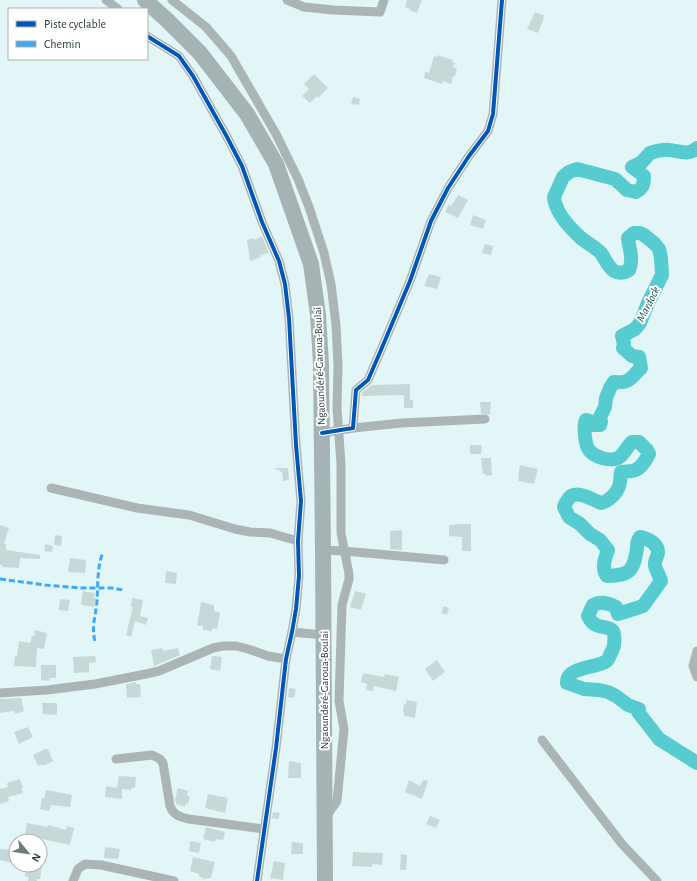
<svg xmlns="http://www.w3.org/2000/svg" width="697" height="881" font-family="'Alegreya Sans',sans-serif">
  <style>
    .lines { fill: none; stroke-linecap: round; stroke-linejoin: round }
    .river { stroke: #56ccd1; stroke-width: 14 }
    .building { fill: #c7d8d9 }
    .street { stroke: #acb5b6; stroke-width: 9 }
    .highway { stroke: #a6b3b4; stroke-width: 16 }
    .quiet { stroke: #3fa9f5; stroke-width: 3; stroke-dasharray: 6 3; stroke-linecap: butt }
    .cycleway-casing { stroke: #fff; stroke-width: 6 }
    .cycleway { stroke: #0057b8; stroke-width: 4 }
    .labels { text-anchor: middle; stroke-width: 4; stroke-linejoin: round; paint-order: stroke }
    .street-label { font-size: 11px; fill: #2a3b3c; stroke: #fff }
    .water-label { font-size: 12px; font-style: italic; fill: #104d50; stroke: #fff }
  </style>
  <rect width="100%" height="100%" fill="#e3f6f7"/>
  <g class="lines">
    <path class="river" d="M697,148C689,156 679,151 669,150C663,149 656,151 650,153L641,163L632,167L644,176C644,184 643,188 636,192L627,190L615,179L577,169L569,172L563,177L554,197C555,212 570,228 581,238C587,243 595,247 601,253C605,259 608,267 614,271C619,274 624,273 629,270C634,259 629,249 628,238L634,233H640L644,235L655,244L659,249L661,258L662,275L648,303L640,323L635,329L622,336L624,344L623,348L632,356L639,357L641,368C631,377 630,384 614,382L610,388L606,398L605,407L600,417L601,422L600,425H594L592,422L586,420C583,426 585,445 589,450C594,457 610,462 618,458C625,454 626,447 632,442H639L647,450L649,454C645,461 640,471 631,471C627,472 625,471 621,472C620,475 621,478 620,482C619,491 610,501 601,503C593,500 576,489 569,498C567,501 565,504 564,507L569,517L580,524L590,534L600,540L608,550C605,558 601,568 607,576C630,575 633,572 637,549C637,544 637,541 640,537C647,538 659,544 658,553C657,558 654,561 655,566C656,571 660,576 661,581L643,606L618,614L616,607C608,603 600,601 593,605L588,616C590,620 592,623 596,625C601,628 613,626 614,634C615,637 614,643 614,646C613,649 612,652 610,655C609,658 608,661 605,662C595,668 566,667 567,683L584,689L599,690L608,692L616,696L628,705L639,709H637L638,712L659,739L697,763"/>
  </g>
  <g class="building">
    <path d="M407,0H422L417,13L409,10L410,9L405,7Z"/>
    <path d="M535,12L544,15L543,18H544L538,33L527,29Z"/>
    <path d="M437,55L453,60L452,62L455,63L453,67L457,68L455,76H453L451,84L443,81L442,84L424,78L425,72L429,73L434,56L437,57Z"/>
    <path d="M314,74L328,88L318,98L317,96L310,103L302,96L309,89L304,84Z"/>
    <path d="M353,97L360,99L359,105L351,104Z"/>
    <path d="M458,195L468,200L458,218L445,212L449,204L451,206Z"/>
    <path d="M473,215L486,220L483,229L470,225Z"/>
    <path d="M262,236L269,253L260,255L261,257L250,261L247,240L253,238L254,240Z"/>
    <path d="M485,244L493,246L491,255L482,253Z"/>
    <path d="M429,274L441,277L437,289L424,286Z"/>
    <path d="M410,384V400H413V408H404V395L362,396V393L371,385Z"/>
    <path d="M480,402H491L490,415L481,413Z"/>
    <path d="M470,445H482L481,454H470Z"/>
    <path d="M481,458H491L492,475L486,476V474H483Z"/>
    <path d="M520,465L538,469L534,484L518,481L519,478L518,477Z"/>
    <path d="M274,468H288L289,480L283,481L282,472Z"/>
    <path d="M462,524H471V551H462V537L449,536V525Z"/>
    <path d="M0,525L9,528L4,544H6V550L40,555V559L20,558L19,568L2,567V565H0Z"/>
    <path d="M402,530V550L390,549V531Z"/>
    <path d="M55,535L62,536L61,546L54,545Z"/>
    <path d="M45,544L53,546L52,552L44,551Z"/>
    <path d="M70,558L86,560L85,573L68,572Z"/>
    <path d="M166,571L177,573L176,584L165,583Z"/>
    <path d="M83,591L95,593L94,598H96L94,607L81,605Z"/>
    <path d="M355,591L366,594L361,610L350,607Z"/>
    <path d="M132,598L143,600L140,616L148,618L146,625L135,621L131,637L126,635L133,607H131Z"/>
    <path d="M60,599L70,600L68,611L59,610Z"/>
    <path d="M201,602L214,605V611L220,613L217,629L212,628V631L203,630V626H197Z"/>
    <path d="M444,606L449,608L447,615L441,613Z"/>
    <path d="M35,630L47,633L44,649L37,648L36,667L14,666L15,656H17L19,641L30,643L32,636H34Z"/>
    <path d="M162,648L163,651L178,648L180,655L154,666L151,650Z"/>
    <path d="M95,656L96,662L89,663V672L74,673L73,657Z"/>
    <path d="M212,656L222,657L220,671L210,669Z"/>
    <path d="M437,660L445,672L433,681L425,669Z"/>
    <path d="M41,665H56V678H50L49,681L41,680Z"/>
    <path d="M363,673L384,677L385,674L399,677L396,691L374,686L373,691L366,690L367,684L361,682Z"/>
    <path d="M136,682V684H140L141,697L127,698L126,684Z"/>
    <path d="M289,688L296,689L294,698L288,697Z"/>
    <path d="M21,698L24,711L15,714L14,711L0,713V699Z"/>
    <path d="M407,700L417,702L415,718L404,716V712H403L404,704H406Z"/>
    <path d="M42,703H57V715L43,714Z"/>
    <path d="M28,727L33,737L19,744L14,732Z"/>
    <path d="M45,749H48L53,761L43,766V764L38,766L33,755Z"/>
    <path d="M289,761L301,763V778H288Z"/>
    <path d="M119,776L136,777L135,788H132L131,790L122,789V799L105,797L106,786L117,788Z"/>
    <path d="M20,779L23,788L21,789L23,793L8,797L9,801L0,804V789L8,787L7,783Z"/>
    <path d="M409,780L420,786L423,780L428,781L422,799L405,792Z"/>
    <path d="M178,788L188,791L187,796H190L188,804L186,803L185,807L176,804L175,799Z"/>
    <path d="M46,790L72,795L70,807L51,805L49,811L40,809L42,798H44Z"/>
    <path d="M208,794L228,798L225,813L205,808Z"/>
    <path d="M273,812L280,813L278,819L272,818Z"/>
    <path d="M430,816L440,820L436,828L426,824Z"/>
    <path d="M27,823L47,827L48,825L66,830L67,826L74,828L70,845L42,839V842L26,840L27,835L25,834Z"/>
    <path d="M206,827L225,832L223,840L216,839L215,842L203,839Z"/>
    <path d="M190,841L201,843L199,853L189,851Z"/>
    <path d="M292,842L303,843V854H291Z"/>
    <path d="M105,847L120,849L118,859L104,858Z"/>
    <path d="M0,849L13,850L12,863L0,860Z"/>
    <path d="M353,852L383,853L382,865L372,864V867L352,866Z"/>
    <path d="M401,854L407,855L406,870H400Z"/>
    <path d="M193,857L215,862L211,878L204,879L199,876V874L190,871Z"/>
    <path d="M274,861L285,863L283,880L270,878Z"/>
    <path d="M27,865H42L40,879H37V881H28L29,877L25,876Z"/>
  </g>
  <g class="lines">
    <g class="street">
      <path d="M106,0L118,9"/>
      <path d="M172,0L206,27L231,56L276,134L298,179L309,207L324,253L331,284L336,325L338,365L337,408L341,464V533L349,574V579L342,605L339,701L344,729L337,801L326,817"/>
      <path d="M287,0L304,7L333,10L380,12L384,0"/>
      <path d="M147,36L179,56L193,76L227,137L242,166L262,222L279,261L285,284L289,318L296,445L301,501L298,541L299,576L296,609L292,632L286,659L276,748L257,881"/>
      <path d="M353,428L402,423L485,419"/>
      <path d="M322,433L353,428L356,390L368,380L381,350L410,281L431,221L448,188L469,156L488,131L493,114L502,0"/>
      <path d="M51,488L137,508L189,515L235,529L250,532L270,533L298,541"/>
      <path d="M323,550L344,551L444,560"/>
      <path d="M292,632L323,635"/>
      <path d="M697,651L693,666L697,677"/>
      <path d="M0,693L47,690L95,684L146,674L159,671L213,648L223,646H236L248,649L268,656L286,659"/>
      <path d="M542,740L622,844L657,881"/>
      <path d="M116,759L152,755L160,759L163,763L170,806C173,815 180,817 189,819L264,829"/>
      <path d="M73,881L78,869L85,864L101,865L174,881"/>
    </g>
    <path class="highway" d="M145,0L167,20L200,53L247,114L276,164L311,264L318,315L321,364L323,550L325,881"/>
    <g class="quiet">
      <path d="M0,579L45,585L81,588H112L123,590"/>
      <path d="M95,641C91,627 96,615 97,601C98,585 97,567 103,552"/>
    </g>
    <g class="cycleway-casing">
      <g id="cycleway">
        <path d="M147,36L179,56L193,76L227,137L242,166L262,222L279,261L285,284L289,318L296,445L301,501L298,541L299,576L296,609L292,632L286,659L276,748L257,881"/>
        <path d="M322,433L353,428L356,390L368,380L381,350L410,281L431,221L448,188L469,156L488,131L493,114L502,0"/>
      </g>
    </g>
    <use href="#cycleway" class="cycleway"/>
  </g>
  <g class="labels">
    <g class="street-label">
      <text transform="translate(319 366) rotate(-92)" y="4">Ngaoundéré-Garoua-Boulai</text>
      <text transform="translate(324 690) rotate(-90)" y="4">Ngaoundéré-Garoua-Boulai</text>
    </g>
    <g class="water-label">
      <text transform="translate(648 304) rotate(-63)" y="4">Mardock</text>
    </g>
  </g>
  <rect x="8" y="8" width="140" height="52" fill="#ffffff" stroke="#aab1b1"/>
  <rect x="16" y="21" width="20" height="6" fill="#0057b8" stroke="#aab1b1"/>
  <text x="44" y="28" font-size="12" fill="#2a3b3c">Piste cyclable</text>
  <rect x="16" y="41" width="20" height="6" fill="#3fa9f5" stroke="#aab1b1"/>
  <text x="44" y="48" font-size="12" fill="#2a3b3c">Chemin</text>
  <g transform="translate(28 853) rotate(119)"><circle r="19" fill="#ffffff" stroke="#aab1b1"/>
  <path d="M0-3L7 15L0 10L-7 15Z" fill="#6b7c7d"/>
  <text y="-6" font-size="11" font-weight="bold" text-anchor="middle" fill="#2a3b3c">N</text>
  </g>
</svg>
